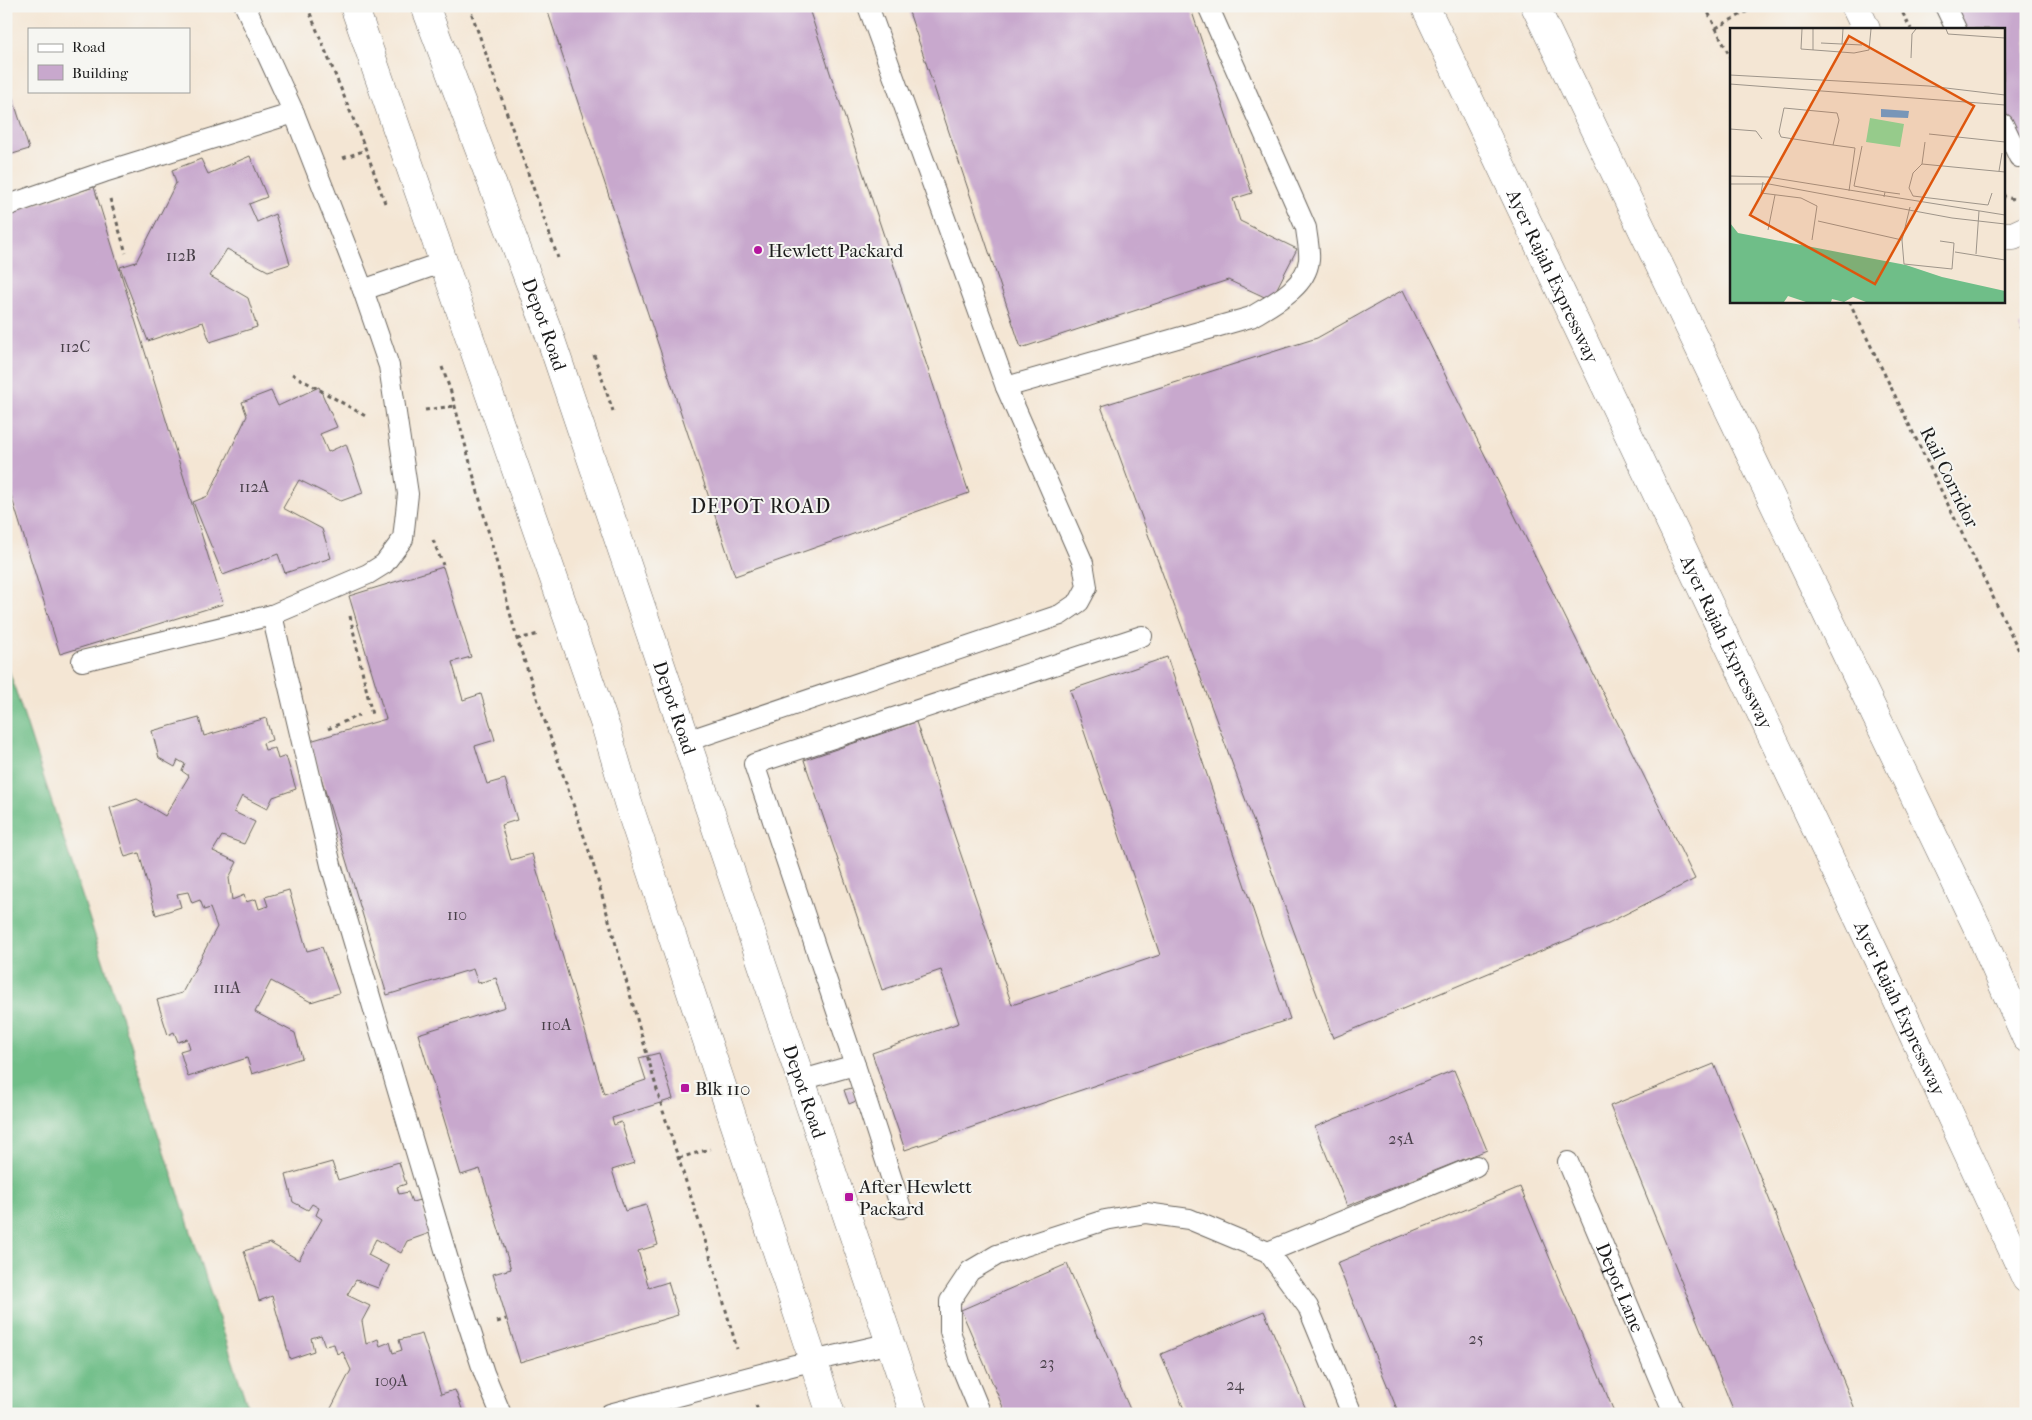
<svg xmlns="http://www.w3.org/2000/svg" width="2032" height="1420" font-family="'IM FELL French Canon',serif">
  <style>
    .forest { fill: #6fbe88; stroke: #466d52 }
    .building { fill: #c8a8cd }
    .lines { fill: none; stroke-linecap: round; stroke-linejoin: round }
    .service-casing { stroke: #68635c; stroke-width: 22 }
    .minor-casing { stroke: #68635c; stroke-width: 29 }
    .motorway-casing { stroke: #68635c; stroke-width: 29 }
    .path { stroke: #68635c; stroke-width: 3; stroke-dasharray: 4 4; stroke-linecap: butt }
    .service { stroke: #fff; stroke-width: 20 }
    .minor { stroke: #fff; stroke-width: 28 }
    .motorway { stroke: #fff; stroke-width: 28 }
    .poi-dot { fill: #b5179e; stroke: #f6f6f2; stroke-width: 2 }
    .labels { text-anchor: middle; stroke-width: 4; stroke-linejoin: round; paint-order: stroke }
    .number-label { font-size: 16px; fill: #473f48 }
    .poi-label { font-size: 19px; fill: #1c1c1c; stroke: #f6f6f2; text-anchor: start }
    .street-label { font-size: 19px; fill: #1c1c1c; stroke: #f6f6f2 }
    .neighbourhood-label { font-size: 20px; letter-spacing: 1px; fill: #1c1c1c; stroke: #f6f6f2 }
    .inset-road { fill: none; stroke: #9e958a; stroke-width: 1 }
    .view { fill: #de560d; fill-opacity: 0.15; stroke: #de560d; stroke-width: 2.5 }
    .inset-edge { fill: none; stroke: #1c1c1c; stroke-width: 2.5 }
  </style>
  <rect width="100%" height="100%" fill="#f6f6f2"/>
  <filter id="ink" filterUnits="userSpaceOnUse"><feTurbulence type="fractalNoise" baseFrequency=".02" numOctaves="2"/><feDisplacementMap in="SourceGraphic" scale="10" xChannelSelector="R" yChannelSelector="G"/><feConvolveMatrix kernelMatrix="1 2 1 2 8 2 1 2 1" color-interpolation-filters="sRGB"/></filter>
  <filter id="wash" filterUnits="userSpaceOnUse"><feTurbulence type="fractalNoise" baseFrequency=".0096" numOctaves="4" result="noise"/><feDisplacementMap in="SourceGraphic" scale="20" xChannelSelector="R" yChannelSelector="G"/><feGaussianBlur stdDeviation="1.12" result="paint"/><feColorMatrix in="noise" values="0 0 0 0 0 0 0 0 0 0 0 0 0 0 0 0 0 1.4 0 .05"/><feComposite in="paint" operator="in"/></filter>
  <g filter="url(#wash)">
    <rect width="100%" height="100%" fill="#f4e6d4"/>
    <path class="forest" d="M6,661L250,1414H6Z"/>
    <g id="blocks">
      <g class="building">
        <path d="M546,6H808L969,493L735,576Z"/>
        <path d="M907,6H1190L1252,193L1233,199L1240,221L1297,249L1271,300L1228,280L1021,348Z"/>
        <path d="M1952,6H2026V151L2022,152L2003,113V29H1963Z"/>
        <path d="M6,77L29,149L6,156Z"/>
        <path d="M250,156L267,197L249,204L257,222L275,214L290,264L268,271L227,249L210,276L248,298L257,327L210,342L203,322L148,341L120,267L136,262L176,183L172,170L201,159L208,174Z"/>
        <path d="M94,187L223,604L60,654L6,479V213Z"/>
        <path d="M1403,290L1695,879L1606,924L1333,1038L1101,406L1317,338Z"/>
        <path d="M2026,323V342L2019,327Z"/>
        <path d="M319,387L337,427L320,434L328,452L346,444L363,493L341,501L299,480L283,508L322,529L331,558L285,573L278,554L223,575L193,502L208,496L247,416L242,402L271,391L278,406Z"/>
        <path d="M443,567L471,657L452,662L463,700L481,694L495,740L475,746L487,784L505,779L517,820L501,825L511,860L532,854L604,1094L646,1080L639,1058L659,1053L673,1099L612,1118L614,1125L621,1122L634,1163L612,1170L625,1211L646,1205L658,1245L638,1251L649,1288L668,1282L678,1315L520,1362L493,1274L511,1269L480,1169L461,1175L418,1034L505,1007L496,978L478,983L473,969L387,995L310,741L386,719L349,596Z"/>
        <path d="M1167,657L1290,1019L905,1150L872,1053L959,1023L941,970L882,990L804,760L916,722L1012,1005L1160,955L1070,690Z"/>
        <path d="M199,718L204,736L266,718L272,740L263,743L265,750L275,748L278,759L286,756L296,789L273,797L267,809L242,796L234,812L255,822L244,844L222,836L213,851L237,862L229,878L232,900L244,895L246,902L256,899L259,909L268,906L265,897L289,890L307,951L322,947L339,993L311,1002L271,981L255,1012L295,1033L302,1058L252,1074L247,1058L188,1077L180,1051L190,1048L187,1039L178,1042L174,1032L168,1035L157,1000L182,993L217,927L210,908L204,910L200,900L192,903L188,892L177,894L181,907L156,915L139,853L125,857L110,808L137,799L165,816L189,776L182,771L185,764L178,760L175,767L159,758L152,731Z"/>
        <path d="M1714,1064L1857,1414H1735L1610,1106Z"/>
        <path d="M1454,1070L1487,1150L1347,1206L1315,1127Z"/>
        <path d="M852,1088L856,1101L849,1104L844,1090Z"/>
        <path d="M332,1162L338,1180L399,1162L406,1184L397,1187L399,1194L408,1192L412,1202L420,1200L430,1233L407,1241L401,1253L376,1239L368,1255L389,1266L378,1288L356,1280L347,1295L370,1306L362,1321L366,1344L378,1339L380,1346L390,1342L393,1353L402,1350L399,1340L422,1334L441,1394L455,1390L464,1414H328L351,1370L343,1352L337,1354L334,1344L325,1346L321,1335L311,1338L314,1351L290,1359L272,1296L259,1301L244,1251L270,1243L299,1260L322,1219L316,1215L319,1208L312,1204L308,1210L293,1202L286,1175Z"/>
        <path d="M1520,1187L1615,1414H1399L1337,1263Z"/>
        <path d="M1067,1264L1132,1414H1006L961,1310Z"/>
        <path d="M1264,1311L1308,1414H1186L1161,1354Z"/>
      </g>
    </g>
  </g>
  <g filter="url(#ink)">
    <use href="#blocks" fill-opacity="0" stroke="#68635c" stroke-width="1"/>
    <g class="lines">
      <g class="service-casing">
        <g id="service">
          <path d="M1945,6L1956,29"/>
          <path d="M2003,124L2019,157"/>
          <path d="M6,206L104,172L294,113"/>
          <path d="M363,290L444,262"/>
          <path d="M1006,387L1251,317C1272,304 1306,288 1309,260C1310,250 1307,238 1306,228L1208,6"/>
          <path d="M272,615L331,865L454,1280L484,1373L501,1414"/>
          <path d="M82,661L272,615L368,574L384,564L403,539L408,494L389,366L363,290L294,113L245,6"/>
          <path d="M687,741L1060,615L1079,602L1087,587L1083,563L1006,387L868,6"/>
          <path d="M855,1065L901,1208"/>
          <path d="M802,1080L855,1065L754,764L1142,636"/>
          <path id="s1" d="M1568,1162L1674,1414"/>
          <path d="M1268,1252L1476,1166"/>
          <path d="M610,1414L795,1365L891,1343"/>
          <path d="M981,1414L960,1363L950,1331V1301L970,1271L997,1255L1105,1220L1146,1213L1189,1219L1268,1252L1308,1307L1352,1414"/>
        </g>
      </g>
      <g class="minor-casing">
        <g id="minor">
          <path d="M354,6L606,728L628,803L831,1414"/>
          <path id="s2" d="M425,6L548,331L914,1414"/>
          <path d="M1855,6L1866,29"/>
          <path d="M2003,236H2013L2026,230"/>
        </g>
      </g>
      <g class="motorway-casing">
        <g id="motorway">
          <path id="s3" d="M1425,6L1891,987L2026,1279"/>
          <path d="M1535,6L1981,935L2026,1038"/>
        </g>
      </g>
      <g class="path">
        <path d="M307,6L366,150L385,203"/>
        <path d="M469,6L558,258"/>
        <path d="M1705,6L1731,59"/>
        <path d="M1899,6L1911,29"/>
        <path d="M1716,28L1757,6"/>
        <path d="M343,158L366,150"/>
        <path d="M2003,194L2005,197L2013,199"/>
        <path d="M110,199L126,253"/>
        <path d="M1849,301L2026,665"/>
        <path d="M594,355L613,411"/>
        <path d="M442,367L452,395L517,639L592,860L663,1111L714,1268L737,1349"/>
        <path d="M292,374L367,417"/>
        <path d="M425,410L454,406"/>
        <path d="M433,540L443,565"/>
        <path d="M350,616L372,715"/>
        <path d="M517,639L539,634"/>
        <path d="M328,729L359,715"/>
        <path d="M679,1158L710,1149"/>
        <path d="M497,1322L506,1319"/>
        <path d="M756,1405L759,1414"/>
      </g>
      <use href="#service" class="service"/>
      <use href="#minor" class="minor"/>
      <use href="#motorway" class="motorway"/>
    </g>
  </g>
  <g class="poi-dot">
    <circle cx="758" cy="250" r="5"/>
    <rect x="680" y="1083" width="10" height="10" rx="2.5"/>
    <rect x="844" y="1192" width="10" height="10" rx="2.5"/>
  </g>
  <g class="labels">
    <g class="number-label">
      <text x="181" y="261">112B</text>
      <text x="75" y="352">112C</text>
      <text x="254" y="492">112A</text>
      <text x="457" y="920">110</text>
      <text x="227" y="993">111A</text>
      <text x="556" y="1030">110A</text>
      <text x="1401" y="1144">25A</text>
      <text x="1476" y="1344">25</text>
      <text x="1047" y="1368">23</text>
      <text x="391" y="1386">109A</text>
      <text x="1235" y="1390">24</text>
    </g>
    <g class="poi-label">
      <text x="768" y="257">Hewlett Packard</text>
      <text x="695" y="1095">Blk 110</text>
      <text x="859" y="1193">After Hewlett<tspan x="859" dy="22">Packard</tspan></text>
    </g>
    <g class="street-label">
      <text dy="7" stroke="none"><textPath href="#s3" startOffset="299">Ayer Rajah Expressway</textPath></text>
      <text dy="7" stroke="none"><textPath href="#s2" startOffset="340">Depot Road</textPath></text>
      <text transform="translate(1950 477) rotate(64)" y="7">Rail Corridor</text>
      <text dy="7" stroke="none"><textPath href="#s3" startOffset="704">Ayer Rajah Expressway</textPath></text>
      <text dy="7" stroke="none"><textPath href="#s2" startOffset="745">Depot Road</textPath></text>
      <text dy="7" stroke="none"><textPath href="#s3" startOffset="1109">Ayer Rajah Expressway</textPath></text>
      <text dy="7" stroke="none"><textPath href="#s2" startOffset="1150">Depot Road</textPath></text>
      <text dy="7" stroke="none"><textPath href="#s1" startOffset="136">Depot Lane</textPath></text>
    </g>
    <g class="neighbourhood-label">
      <text x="761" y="513">DEPOT ROAD</text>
    </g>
  </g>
  <g transform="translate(1730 28)">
    <rect width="275" height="275" fill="#f4e6d4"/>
    <path d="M140,90L174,96L170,119L136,114Z" fill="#8ae0a2"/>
    <path d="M0,195L8,205L176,237L212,249L275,263V274H136L123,269L114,274L102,271L101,274H76L58,268L54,274H0Z" fill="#6fbe88"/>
    <path d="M151,81L179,83L178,90L151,89Z" fill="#67a1d6"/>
    <path class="inset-road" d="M72,1L71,21L124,25L139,22L141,1M83,1V22M216,1L218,6L275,10M91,15L132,17M112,16L113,1M181,30L182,6L186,1M0,47L199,58L275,67M0,56L275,77M0,101L26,103L32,111M199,106L275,114M103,117L109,92L107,85L54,80L49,104L51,109L103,117L125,120L119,163M132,118L124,158L155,164L154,169M192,136L195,114M269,143L272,125M0,148L38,149L275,187M33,154L31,165L71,170L87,178L82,212M0,156H39L222,190L275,196M155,164L170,166M262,165L258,177L183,168L179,160L183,145L192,136L275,144M180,179L172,212L174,236L222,241L224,215L210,213M88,193L172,212M38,202L45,167M225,224L275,232M246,226L249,183"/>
    <path class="view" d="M119,8L244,78L145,256L20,187Z"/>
    <rect width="275" height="275" class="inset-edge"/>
  </g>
  <rect width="2032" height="1420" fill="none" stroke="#f6f6f2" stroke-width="25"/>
  <rect x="28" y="28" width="162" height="65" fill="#f6f6f2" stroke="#9f9f9c"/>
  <rect x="38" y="44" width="25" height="8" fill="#ffffff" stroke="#9f9f9c"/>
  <text x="72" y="52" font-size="15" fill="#1c1c1c">Road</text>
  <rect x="38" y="65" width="25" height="15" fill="#c8a8cd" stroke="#9f9f9c"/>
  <text x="72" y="78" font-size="15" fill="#1c1c1c">Building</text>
</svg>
